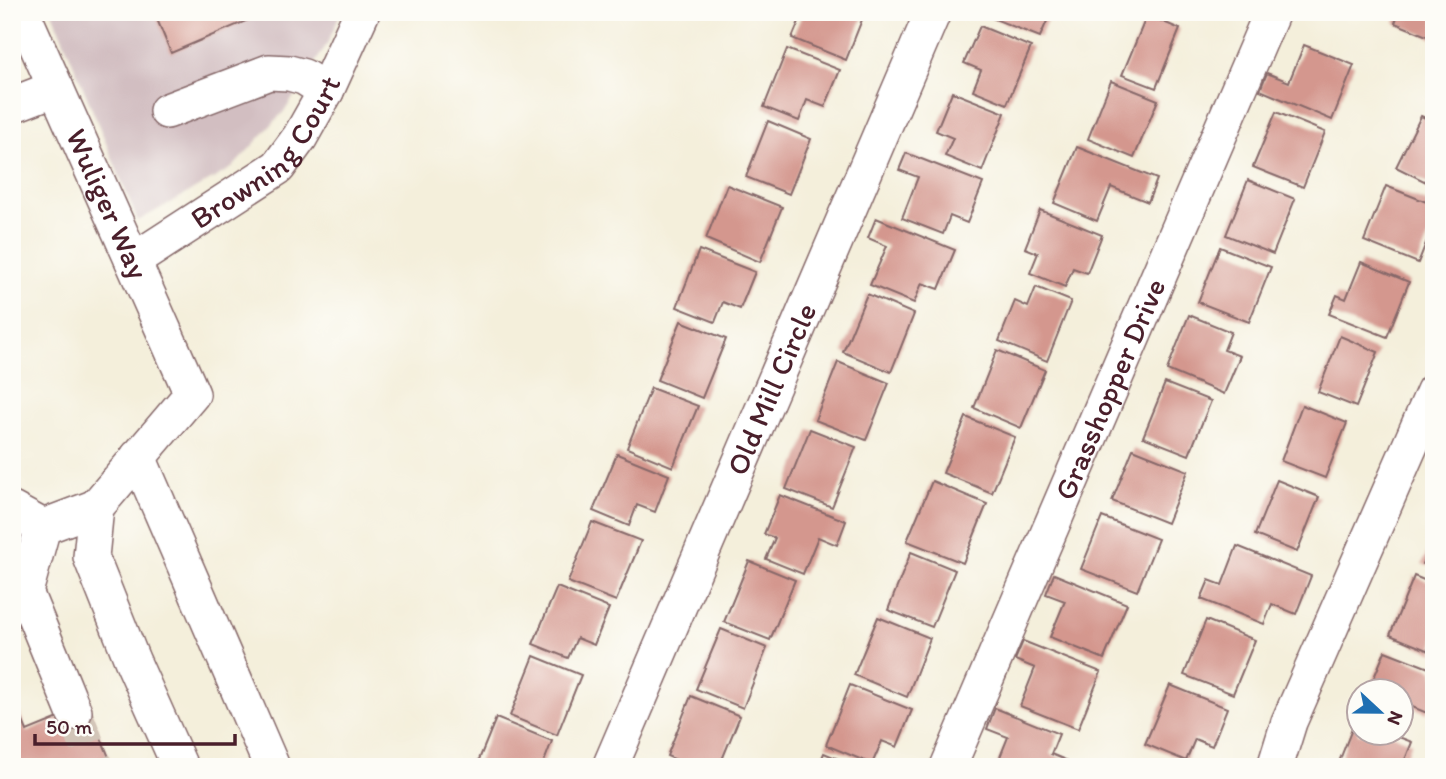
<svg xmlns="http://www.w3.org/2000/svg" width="1446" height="779" font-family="Itim,sans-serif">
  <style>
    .industrial { fill: #d2bec1 }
    .building { fill: #d4978e }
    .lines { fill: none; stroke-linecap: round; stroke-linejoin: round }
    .minor-tunnel { stroke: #d2c5b8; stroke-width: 35; stroke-dasharray: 35 18; stroke-linecap: butt }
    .minor-casing { stroke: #866869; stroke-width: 38 }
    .minor { stroke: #fff; stroke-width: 35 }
    .labels { text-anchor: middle; stroke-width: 7; stroke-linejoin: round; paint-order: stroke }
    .street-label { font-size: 30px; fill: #4a1f2b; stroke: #fdfcf7 }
  </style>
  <rect width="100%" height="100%" fill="#fdfcf7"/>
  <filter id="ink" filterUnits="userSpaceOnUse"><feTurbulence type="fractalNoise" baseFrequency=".0143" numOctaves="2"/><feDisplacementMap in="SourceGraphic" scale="14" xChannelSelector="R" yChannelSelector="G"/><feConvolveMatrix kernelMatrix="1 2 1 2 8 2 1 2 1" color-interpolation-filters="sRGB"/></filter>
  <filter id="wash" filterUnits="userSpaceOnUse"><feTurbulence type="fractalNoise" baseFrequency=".00686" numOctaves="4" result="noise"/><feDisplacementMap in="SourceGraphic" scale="28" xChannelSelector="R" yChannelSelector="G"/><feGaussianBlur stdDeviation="1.57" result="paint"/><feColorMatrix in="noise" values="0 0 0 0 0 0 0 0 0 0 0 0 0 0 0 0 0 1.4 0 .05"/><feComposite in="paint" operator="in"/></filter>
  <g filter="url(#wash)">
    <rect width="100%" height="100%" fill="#f4efdb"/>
    <path class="industrial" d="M52,12H341L327,44L286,109L232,168L138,221Z"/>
    <g id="blocks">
      <g class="building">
        <path d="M154,12H267L171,53Z"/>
        <path d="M803,12H865L846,60L792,38Z"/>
        <path d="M988,12H1051L1040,37L987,16Z"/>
        <path d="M1399,12H1434V39L1395,23Z"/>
        <path d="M1147,15L1180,29L1156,88L1122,75Z"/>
        <path d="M980,26L1031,47L1007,104L973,90L981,70L964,63Z"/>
        <path d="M1304,45L1354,65L1332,120L1260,90L1267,73L1289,82Z"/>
        <path d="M787,49L840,70L825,107L807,100L799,121L764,107Z"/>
        <path d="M1111,81L1158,100L1134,158L1088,139Z"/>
        <path d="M952,92L1005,113L982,171L945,156L953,138L936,131Z"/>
        <path d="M1276,112L1325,132L1303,187L1253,167Z"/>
        <path d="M1421,116L1434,122V186L1396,167Z"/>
        <path d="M768,121L811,139L789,194L746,177Z"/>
        <path d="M1077,147L1157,179L1148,202L1111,187L1097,221L1054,203Z"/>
        <path d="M906,153L983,183L967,223L950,216L943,234L902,218L918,177L899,170Z"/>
        <path d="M1248,180L1295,199L1273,254L1226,235Z"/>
        <path d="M727,185L782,207L760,262L706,239Z"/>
        <path d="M1386,186L1434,205V223L1418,263L1364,241Z"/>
        <path d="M1040,210L1102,235L1087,273L1073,268L1065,287L1030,273L1038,253L1025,248Z"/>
        <path d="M876,218L955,250L939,289L922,283L914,303L870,285L887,246L868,238Z"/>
        <path d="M1220,247L1271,267L1249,322L1198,302Z"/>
        <path d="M699,250L755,272L740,309L723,302L715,322L677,307Z"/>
        <path d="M1361,262L1409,282L1387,337L1329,314L1337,295L1346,299Z"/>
        <path d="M1036,287L1071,301L1047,361L999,341L1015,301L1028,307Z"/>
        <path d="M867,294L914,314L891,372L843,352Z"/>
        <path d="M1189,315L1231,332L1224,350L1240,356L1224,394L1167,370Z"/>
        <path d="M681,321L726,339L702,398L657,380Z"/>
        <path d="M1340,336L1378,352L1356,407L1318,392Z"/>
        <path d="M997,350L1045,370L1021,428L974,408Z"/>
        <path d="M838,362L889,383L866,440L815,420Z"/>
        <path d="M1165,383L1211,401L1189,455L1143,437Z"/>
        <path d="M651,388L698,406L673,467L627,448Z"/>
        <path d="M1302,405L1347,423L1325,478L1281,461Z"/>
        <path d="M966,417L1015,437L992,493L943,473Z"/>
        <path d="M810,429L856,447L832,507L786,489Z"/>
        <path d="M1133,449L1188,471L1167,523L1112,501Z"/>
        <path d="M617,454L669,475L655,512L637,505L629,526L593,511Z"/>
        <path d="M1277,480L1319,497L1297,552L1255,535Z"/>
        <path d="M932,481L987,504L963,563L907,541Z"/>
        <path d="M780,495L846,521L837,545L818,537L803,574L766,559L775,538L764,534Z"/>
        <path d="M1102,517L1158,539L1137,591L1081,569Z"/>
        <path d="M592,522L641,541L616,601L568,582Z"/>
        <path d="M1434,536V568L1422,564Z"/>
        <path d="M1237,546L1311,576L1296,614L1272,604L1264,624L1201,599L1209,580L1222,585Z"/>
        <path d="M911,552L955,570L932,627L888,610Z"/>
        <path d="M749,561L795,580L770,640L724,622Z"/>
        <path d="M1054,574L1127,604L1104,659L1050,637L1065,601L1046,594Z"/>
        <path d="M1414,576L1434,584V653L1390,635Z"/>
        <path d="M557,587L609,608L594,645L577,638L568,658L533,644Z"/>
        <path d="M878,617L930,638L907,697L854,675Z"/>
        <path d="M1206,620L1255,640L1233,694L1184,675Z"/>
        <path d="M721,629L767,648L743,708L696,689Z"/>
        <path d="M1023,641L1101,672L1078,729L1020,706L1035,668L1015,660Z"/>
        <path d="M1385,651L1434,670V696L1427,713L1410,706L1401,729L1400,692H1368Z"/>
        <path d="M534,656L581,675L557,735L510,716Z"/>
        <path d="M850,685L912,710L897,747L882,741L872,764L826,745Z"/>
        <path d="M1170,685L1227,708L1212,746L1195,739L1186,761L1145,744Z"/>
        <path d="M12,695L27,731L88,706L113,767H12Z"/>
        <path d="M691,696L740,716L719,767H693L667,756Z"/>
        <path d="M995,708L1059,734L1051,754L1068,761L1065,767H996L1008,737L987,729Z"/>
        <path d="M496,718L552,741L542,767H478L480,762H478Z"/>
        <path d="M1356,719L1358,720V734H1391L1412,742L1402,767H1337Z"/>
        <path d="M824,753L857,767H818Z"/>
      </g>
    </g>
  </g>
  <g filter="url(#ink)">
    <use href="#blocks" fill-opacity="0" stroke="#866869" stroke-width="2"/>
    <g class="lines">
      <path class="minor-tunnel" d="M74,712L96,767"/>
      <g class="minor-casing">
        <g id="minor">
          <path id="s1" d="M22,12L192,394L96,507L91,557L132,660L180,767"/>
          <path d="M12,105L56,88"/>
          <path d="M167,111L269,72L289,73L304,77L326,91"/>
          <path id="s2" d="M133,261L278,167L300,137L326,91L362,12"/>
          <path d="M138,457L272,767"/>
          <path d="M12,510L43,527"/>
          <path d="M74,712L25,592L43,527L96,507"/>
          <path id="s3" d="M610,767L933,12"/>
          <path id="s4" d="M948,767L1272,12"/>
          <path d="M1275,767L1289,722L1434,391"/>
        </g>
      </g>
      <use href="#minor" class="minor"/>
    </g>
  </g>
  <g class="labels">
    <g class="street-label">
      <text dy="10" stroke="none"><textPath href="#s2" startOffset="175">Browning Court</textPath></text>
      <text dy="10" stroke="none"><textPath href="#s1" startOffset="210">Wuliger Way</textPath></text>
      <text dy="10" stroke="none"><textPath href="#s3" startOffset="411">Old Mill Circle</textPath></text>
      <text dy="10" stroke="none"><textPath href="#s4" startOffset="411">Grasshopper Drive</textPath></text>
    </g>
  </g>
  <rect width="1446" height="779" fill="none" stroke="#fdfcf7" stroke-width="42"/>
  <g transform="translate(1380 712) rotate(112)"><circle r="33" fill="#fdfcf7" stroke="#b5a4a5" stroke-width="2"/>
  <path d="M0-5L12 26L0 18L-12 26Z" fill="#1f6fb2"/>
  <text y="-10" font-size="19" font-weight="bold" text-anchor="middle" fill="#4a1f2b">N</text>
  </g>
  <path d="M35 734v10h200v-10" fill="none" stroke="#4a1f2b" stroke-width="3.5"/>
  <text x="46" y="734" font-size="21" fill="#4a1f2b" stroke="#fdfcf7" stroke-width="5" paint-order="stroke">50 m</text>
</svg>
